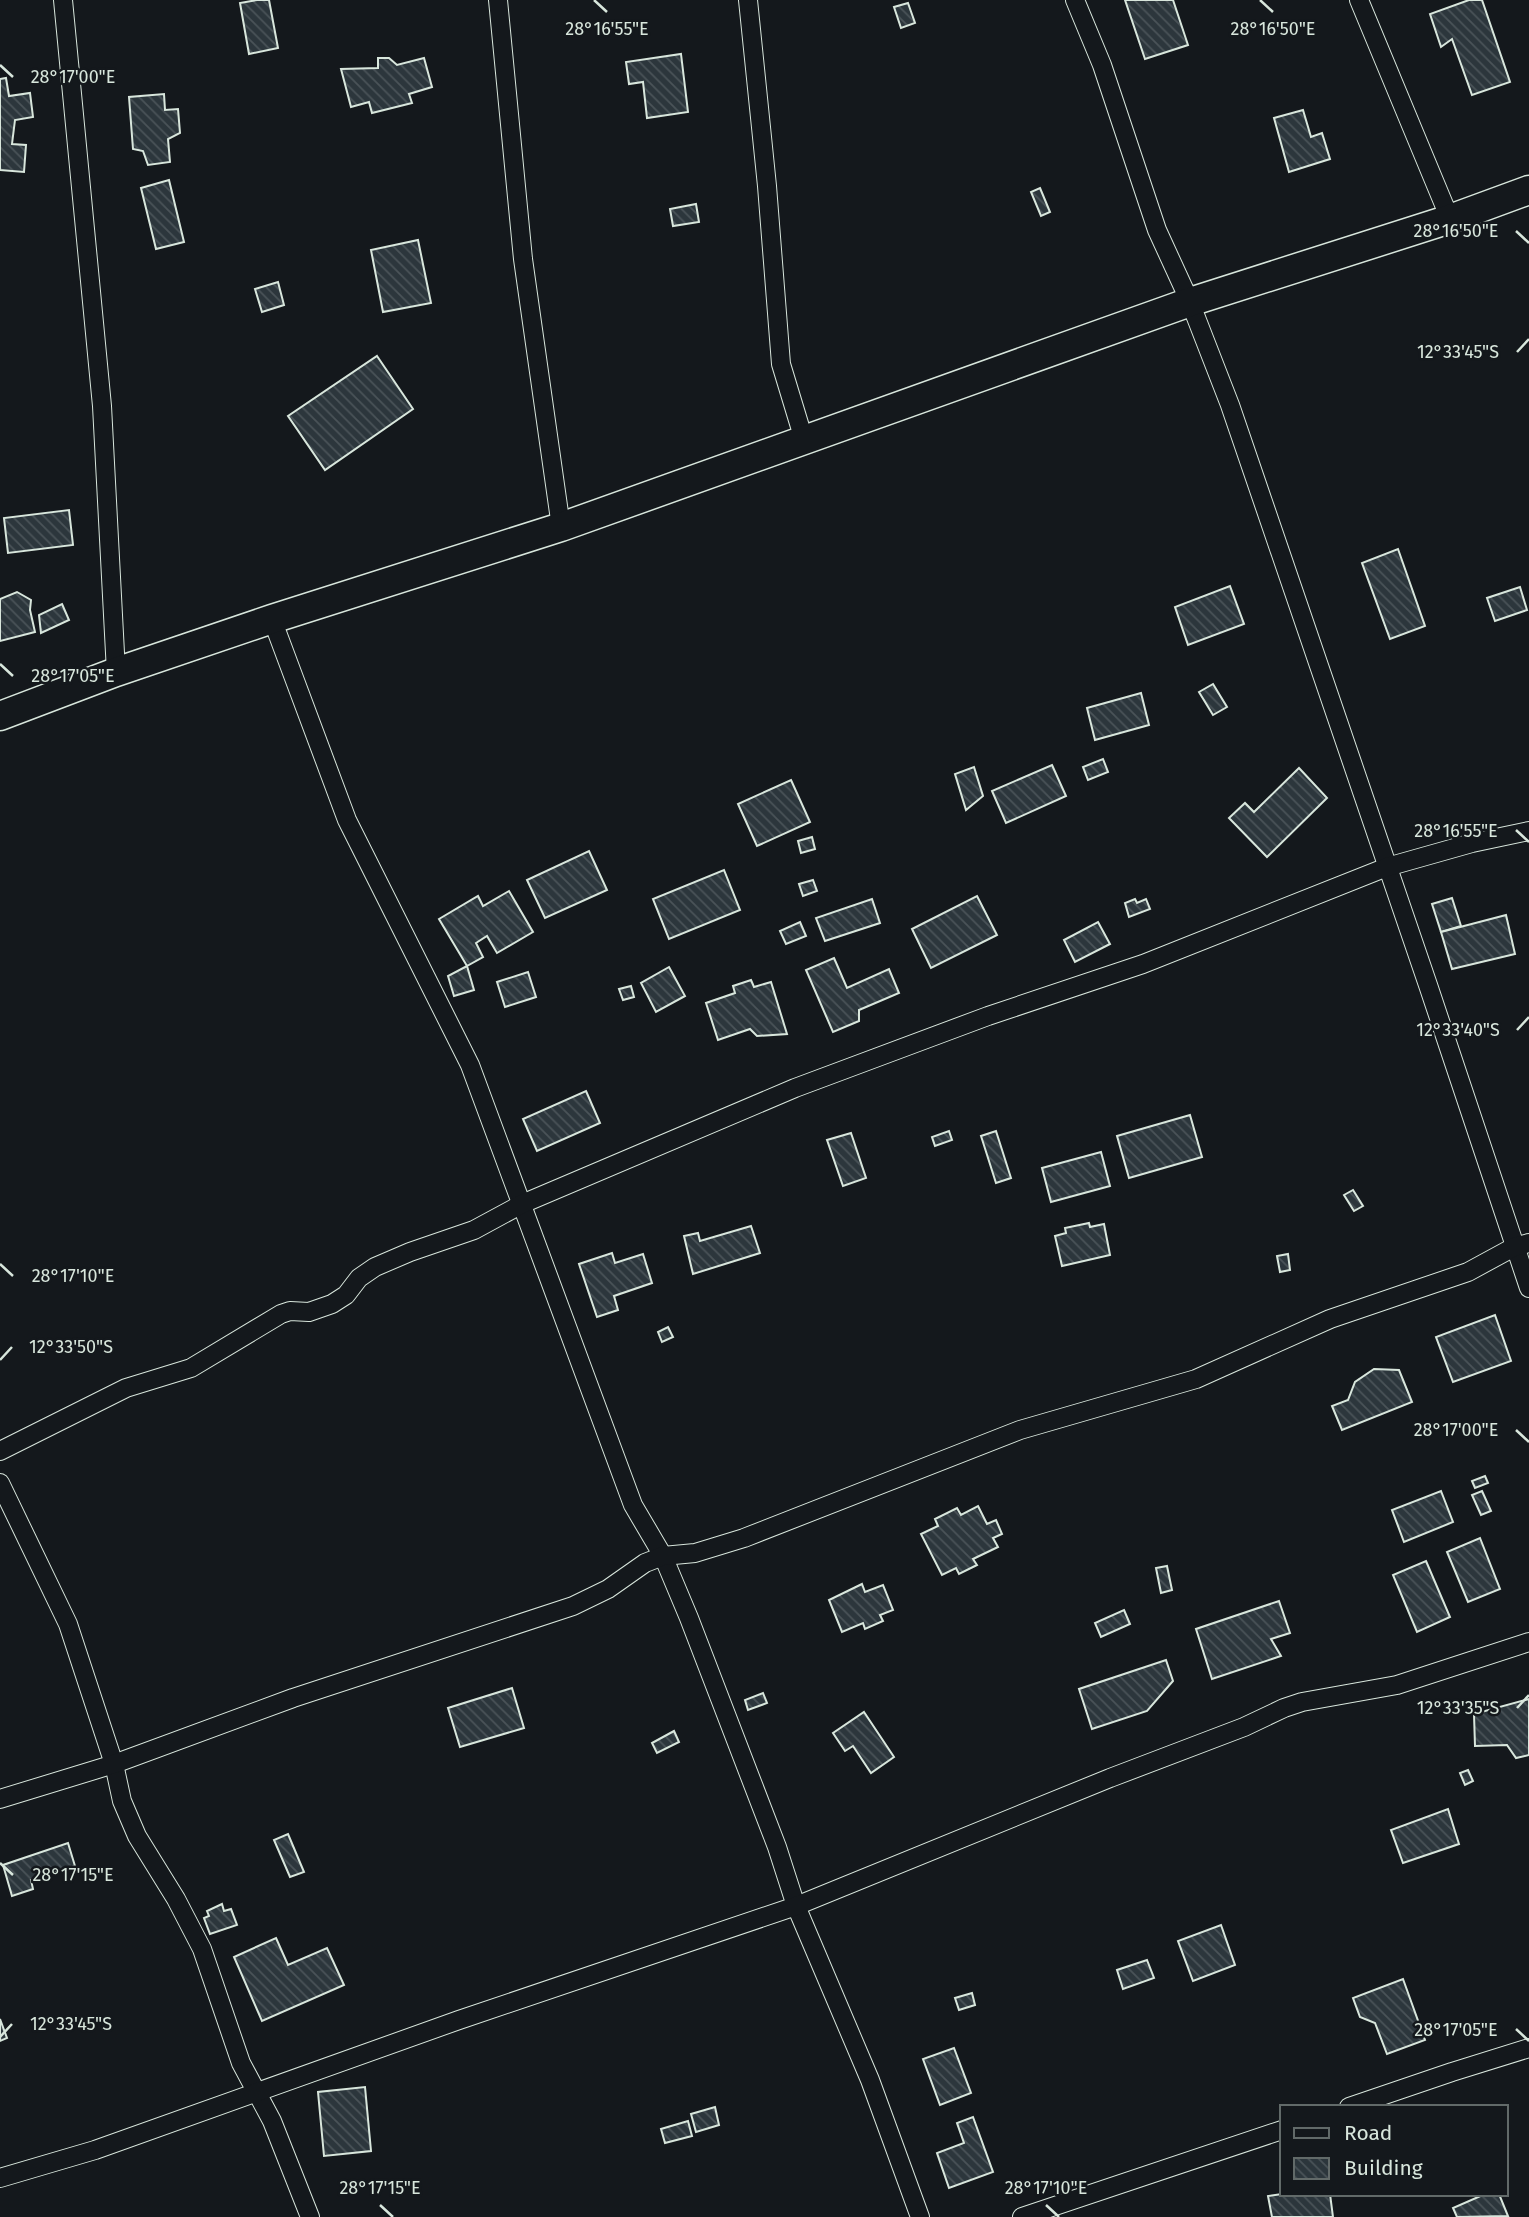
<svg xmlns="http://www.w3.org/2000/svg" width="1529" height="2217" font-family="'Fira Sans',sans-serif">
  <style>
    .building { fill: url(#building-back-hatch); stroke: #d8e6dc; stroke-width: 2 }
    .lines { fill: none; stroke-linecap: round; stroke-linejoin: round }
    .street-casing { stroke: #d8e6dc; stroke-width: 20 }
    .primary-casing { stroke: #d8e6dc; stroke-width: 31 }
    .street { stroke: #14181c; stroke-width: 18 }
    .primary { stroke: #14181c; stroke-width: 28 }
    .ticks { fill: none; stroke: #d8e6dc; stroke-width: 2.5 }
    .ticks-label { font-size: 18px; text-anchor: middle; fill: #d8e6dc; stroke: #14181c; stroke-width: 5; stroke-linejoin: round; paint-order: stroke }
  </style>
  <defs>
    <pattern id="building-back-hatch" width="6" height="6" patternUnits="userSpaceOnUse" patternTransform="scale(1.75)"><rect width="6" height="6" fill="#2c363c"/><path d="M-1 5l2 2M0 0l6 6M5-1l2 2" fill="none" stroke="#4a5358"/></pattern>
  </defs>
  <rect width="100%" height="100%" fill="#14181c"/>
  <g class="building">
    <path d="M257,0H269L278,48L249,54L240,3Z"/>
    <path d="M1125,0H1173L1188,45L1145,59Z"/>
    <path d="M1469,0H1482L1510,82L1472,95L1452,39L1441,47L1430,14Z"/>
    <path d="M908,3L915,23L901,28L894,7Z"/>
    <path d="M681,54L688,112L647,118L643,82L629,84L626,62Z"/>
    <path d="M378,58H389L397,65L424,58L432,87L409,94L412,103L372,113L369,102L351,107L341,69L378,68Z"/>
    <path d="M6,78L9,96L30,93L33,117L15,120L12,144L26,145L24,172L0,170V79Z"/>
    <path d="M164,94L165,110L178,109L180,133L168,139L170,162L148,165L143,151L133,149L129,97Z"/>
    <path d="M1303,110L1311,137L1322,133L1330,159L1289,172L1274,118Z"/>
    <path d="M169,180L184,242L156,249L141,188Z"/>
    <path d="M1040,188L1050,212L1041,216L1031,192Z"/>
    <path d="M696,204L699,222L673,226L670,209Z"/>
    <path d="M418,240L431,303L383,312L371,250Z"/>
    <path d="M278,282L284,305L262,312L255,289Z"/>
    <path d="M377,356L413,409L325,470L288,416Z"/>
    <path d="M69,510L73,545L8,553L4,518Z"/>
    <path d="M1398,549L1425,626L1390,639L1362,563Z"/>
    <path d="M1230,586L1244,624L1188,645L1175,607Z"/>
    <path d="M1520,587L1527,610L1495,621L1487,598Z"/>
    <path d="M17,592L31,600L30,610L35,632L0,641V599Z"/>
    <path d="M62,604L69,620L41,633L39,615Z"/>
    <path d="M1213,684L1227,707L1213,715L1199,692Z"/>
    <path d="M1141,693L1149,725L1095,740L1087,708Z"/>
    <path d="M1103,759L1108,772L1088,780L1083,767Z"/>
    <path d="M1052,765L1066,796L1006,823L992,791Z"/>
    <path d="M974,767L983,796L966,810L955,774Z"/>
    <path d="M1299,768L1327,798L1267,857L1229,818L1245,803L1254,812Z"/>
    <path d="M791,780L810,822L757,846L738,804Z"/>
    <path d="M812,837L815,849L801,853L798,841Z"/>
    <path d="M589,851L607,890L545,918L527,880Z"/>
    <path d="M724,870L740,910L669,939L653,899Z"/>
    <path d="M813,880L817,891L803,896L799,884Z"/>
    <path d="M509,891L533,932L497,953L487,936L476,943L483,957L467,966L439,919L478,896L483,906Z"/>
    <path d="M977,896L997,935L931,968L912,929Z"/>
    <path d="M1452,898L1461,926L1441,932L1432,904Z"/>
    <path d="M872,899L880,923L825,941L816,918Z"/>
    <path d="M1135,899L1137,903L1146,899L1150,909L1129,917L1125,903Z"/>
    <path d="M1506,915L1515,954L1452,969L1441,932Z"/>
    <path d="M800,922L806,936L786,944L780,931Z"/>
    <path d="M1098,922L1110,944L1075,962L1064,940Z"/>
    <path d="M834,958L847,988L889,969L899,993L859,1010V1021L833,1032L806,970Z"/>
    <path d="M467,966L474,990L454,996L448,976Z"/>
    <path d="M669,967L685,996L656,1012L641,983Z"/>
    <path d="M528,972L536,997L505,1007L497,982Z"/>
    <path d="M751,980L754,987L771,982L787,1034L757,1036L750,1029L718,1040L706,1003L735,993L733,986Z"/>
    <path d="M631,986L634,997L623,1000L619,989Z"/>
    <path d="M586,1091L600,1123L537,1151L523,1119Z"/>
    <path d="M1190,1115L1202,1157L1129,1178L1117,1136Z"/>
    <path d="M949,1131L952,1140L935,1146L932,1137Z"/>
    <path d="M996,1131L1011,1178L996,1183L981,1136Z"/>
    <path d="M851,1133L866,1178L843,1186L827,1140Z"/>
    <path d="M1101,1152L1110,1186L1051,1202L1042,1168Z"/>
    <path d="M1353,1190L1363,1206L1354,1211L1344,1195Z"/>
    <path d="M1089,1223L1090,1227L1104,1224L1110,1255L1062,1266L1055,1236L1066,1233L1065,1228Z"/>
    <path d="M751,1226L760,1253L693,1274L684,1236L698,1233L700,1241Z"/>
    <path d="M612,1253L615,1263L643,1254L652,1283L614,1296L618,1310L597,1317L579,1264Z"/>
    <path d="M1288,1254L1290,1270L1280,1272L1277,1256Z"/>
    <path d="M1495,1315L1511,1361L1453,1382L1436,1337Z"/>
    <path d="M668,1327L673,1337L662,1342L658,1332Z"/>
    <path d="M1374,1369L1399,1370L1412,1402L1342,1430L1332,1406L1348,1400L1355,1382Z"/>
    <path d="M1485,1476L1488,1483L1475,1488L1472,1481Z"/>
    <path d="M1441,1491L1453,1522L1404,1542L1392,1510Z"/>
    <path d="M1482,1491L1491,1511L1481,1515L1472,1495Z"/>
    <path d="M978,1506L987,1524L996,1520L1002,1534L993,1538L998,1547L973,1559L977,1565L959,1574L956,1568L942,1575L921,1534L938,1526L935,1519L957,1508L961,1515Z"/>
    <path d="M1480,1538L1500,1589L1468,1602L1447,1552Z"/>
    <path d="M1426,1561L1450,1617L1417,1632L1393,1575Z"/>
    <path d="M1167,1566L1172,1590L1161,1593L1156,1568Z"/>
    <path d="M862,1584L865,1592L883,1585L893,1610L880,1615L883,1621L865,1629L863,1623L842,1632L829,1600Z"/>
    <path d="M1279,1601L1290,1633L1271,1639L1281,1656L1212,1679L1196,1629Z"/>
    <path d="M1124,1610L1130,1624L1101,1637L1095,1623Z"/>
    <path d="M1166,1660L1173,1681L1147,1711L1092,1729L1079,1689Z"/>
    <path d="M512,1688L524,1728L460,1747L448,1708Z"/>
    <path d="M763,1693L767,1703L748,1710L745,1700Z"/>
    <path d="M1529,1699V1755L1516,1758L1507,1745L1475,1746L1474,1714Z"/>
    <path d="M864,1712L894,1757L871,1773L853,1746L845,1751L833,1733Z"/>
    <path d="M674,1731L679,1742L657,1753L652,1743Z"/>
    <path d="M1468,1770L1473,1781L1465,1785L1460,1773Z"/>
    <path d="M1448,1809L1459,1844L1403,1863L1391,1830Z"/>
    <path d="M288,1834L304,1872L290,1877L274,1840Z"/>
    <path d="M68,1843L75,1866L31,1880L33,1889L12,1896L3,1865Z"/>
    <path d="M222,1904L224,1911L231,1909L237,1925L210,1934L204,1918L209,1916L207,1911Z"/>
    <path d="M1221,1925L1235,1965L1193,1981L1178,1941Z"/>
    <path d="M276,1938L288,1965L327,1948L344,1985L262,2021L234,1957Z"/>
    <path d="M1147,1960L1154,1978L1123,1989L1117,1970Z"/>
    <path d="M1403,1979L1425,2040L1387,2054L1375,2023L1360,2017L1353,1998Z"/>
    <path d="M972,1993L975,2005L959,2010L955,1998Z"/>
    <path d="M0,2019L7,2038L0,2041Z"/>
    <path d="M954,2048L971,2093L940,2105L923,2059Z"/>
    <path d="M365,2087L371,2151L324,2156L318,2092Z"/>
    <path d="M715,2107L719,2125L696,2132L691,2114Z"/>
    <path d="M973,2117L993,2172L949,2188L937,2153L964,2143L957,2123Z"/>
    <path d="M688,2121L692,2136L665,2143L661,2129Z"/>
    <path d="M1282,2194H1330L1333,2217H1272L1268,2196Z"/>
    <path d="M1485,2194H1499L1508,2216L1457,2217L1453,2208Z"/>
  </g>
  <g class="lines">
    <g class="street-casing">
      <g id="street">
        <path d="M63,0L102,406L116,672"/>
        <path d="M498,0L523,259L561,527"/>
        <path d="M748,0L767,186L781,364L804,440"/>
        <path d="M1075,0L1102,65L1157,230L1190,302L1230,405L1428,985L1529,1288"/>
        <path d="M1359,0L1450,219"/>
        <path d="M272,619L347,820L470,1065L633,1505L663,1556L689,1618L777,1847L796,1906L870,2080L920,2217"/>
        <path d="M0,1451L126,1388L191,1368L281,1314L290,1311L309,1312L332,1304L346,1295L359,1278L375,1267L410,1252L474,1230L522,1204L795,1088L988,1016L1143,964L1387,867L1472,843L1529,831"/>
        <path d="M0,1483L68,1624L114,1764L122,1801L137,1836L176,1899L202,1949L241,2063L272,2121L310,2217"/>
        <path d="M0,1799L114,1764L293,1698L573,1606L608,1589L645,1563L663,1556L695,1553L744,1538L1020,1430L1196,1379L1330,1319L1468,1272L1514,1247L1529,1243"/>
        <path d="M1349,2107L1452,2072L1529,2048"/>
        <path d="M0,2178L95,2150L459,2020L796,1906L1110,1778L1244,1727L1284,1708L1302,1702L1397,1685L1529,1642"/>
        <path d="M1022,2217L1282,2130"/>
      </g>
    </g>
    <g class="primary-casing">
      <path id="primary" d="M0,716L116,672L272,619L561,527L1190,302L1450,219L1529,190"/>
    </g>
    <use href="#street" class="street"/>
    <use href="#primary" class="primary"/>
  </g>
  <path class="ticks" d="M594,0L607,12M1260,0L1273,12M0,65L13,77M1516,231L1529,243M1517,352L1529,339M0,664L13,676M1516,830L1529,842M1517,1030L1529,1017M0,1264L13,1276M0,1360L12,1347M1516,1430L1529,1442M1517,1708L1529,1695M0,1863L13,1875M1516,2029L1529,2041M0,2037L12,2024M380,2205L393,2217M1046,2205L1059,2217"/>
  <g class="ticks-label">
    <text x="1273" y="35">28°16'50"E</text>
    <text x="607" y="35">28°16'55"E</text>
    <text x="73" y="83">28°17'00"E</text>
    <text x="1456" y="237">28°16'50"E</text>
    <text x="1458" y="358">12°33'45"S</text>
    <text x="73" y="682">28°17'05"E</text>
    <text x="1456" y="837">28°16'55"E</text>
    <text x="1458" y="1036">12°33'40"S</text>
    <text x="73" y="1282">28°17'10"E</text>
    <text x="71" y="1353">12°33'50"S</text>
    <text x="1456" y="1436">28°17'00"E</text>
    <text x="1458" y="1714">12°33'35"S</text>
    <text x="73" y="1881">28°17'15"E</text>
    <text x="71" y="2030">12°33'45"S</text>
    <text x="1456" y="2036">28°17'05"E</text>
    <text x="380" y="2194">28°17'15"E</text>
    <text x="1046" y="2194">28°17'10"E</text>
  </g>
  <rect x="1280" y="2105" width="228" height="91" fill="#14181c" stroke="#626a69" stroke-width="2"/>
  <rect x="1294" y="2128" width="35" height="10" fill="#14181c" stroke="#626a69" stroke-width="2"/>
  <text x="1344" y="2140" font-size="21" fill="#d8e6dc">Road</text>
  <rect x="1294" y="2158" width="35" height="21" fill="url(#building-back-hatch)" stroke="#626a69" stroke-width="2"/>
  <text x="1344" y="2175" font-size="21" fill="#d8e6dc">Building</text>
</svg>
